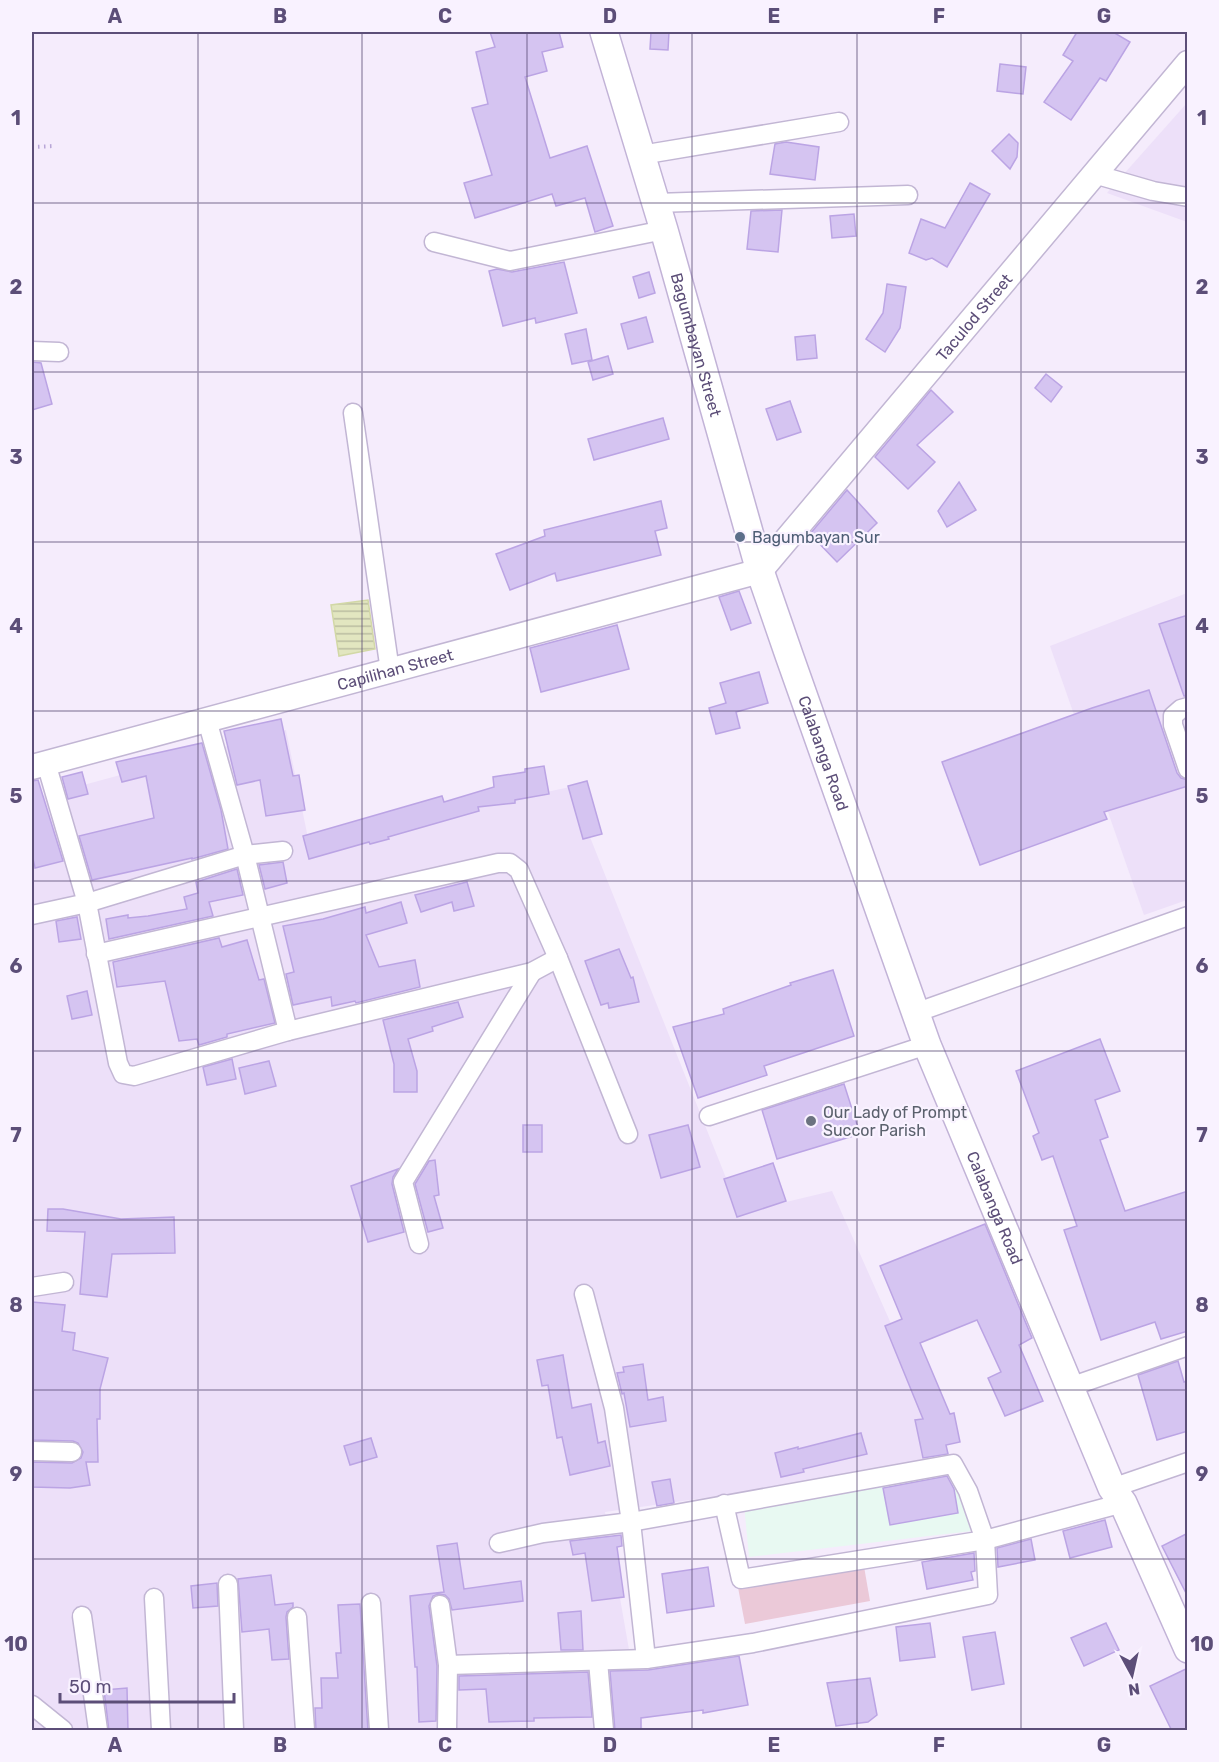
<svg xmlns="http://www.w3.org/2000/svg" width="1219" height="1762" font-family="Rubik,sans-serif">
  <style>
    .residential { fill: #ede0f9 }
    .education { fill: #e8f9f2 }
    .green { fill: #ebc9d8 }
    .water { fill: url(#water-rules); stroke: #d2d8a6; stroke-width: 1.5 }
    .building { fill: #d5c4f1; stroke: #bba4e4; stroke-width: 1.5 }
    .lines { fill: none; stroke-linecap: round; stroke-linejoin: round }
    .minor-casing { stroke: #c2b6d4; stroke-width: 21 }
    .tertiary-casing { stroke: #c2b6d4; stroke-width: 27 }
    .secondary-casing { stroke: #c2b3d7; stroke-width: 30 }
    .path { stroke: #b8a6d7; stroke-width: 4; stroke-dasharray: 1.5 4.5; stroke-linecap: butt }
    .minor { stroke: #fff; stroke-width: 18 }
    .tertiary { stroke: #fff; stroke-width: 24 }
    .secondary { stroke: #fff; stroke-width: 27 }
    .grid { fill: none; stroke: #5c4e78; stroke-width: 1.5; stroke-opacity: 0.55 }
    .service-dot { fill: #5c6f8a; stroke: #f9f2ff; stroke-width: 2 }
    .worship-dot { fill: #6b7280; stroke: #f9f2ff; stroke-width: 2 }
    .labels { text-anchor: middle; stroke-width: 4.5; stroke-linejoin: round; paint-order: stroke }
    .street-label { font-size: 16px; fill: #5c4e78; stroke: #f9f2ff }
    .service-label { font-size: 16px; fill: #4e5e75; stroke: #f9f2ff; text-anchor: start }
    .worship-label { font-size: 16px; fill: #5b616d; stroke: #f9f2ff; text-anchor: start }
    .neatline { fill: none; stroke: #5c4e78; stroke-width: 2 }
    .grid-label { font-size: 20px; text-anchor: middle; font-weight: bold; fill: #5c4e78 }
  </style>
  <defs>
    <pattern id="water-rules" width="6" height="5" patternUnits="userSpaceOnUse" patternTransform="scale(1.5)"><rect width="6" height="5" fill="#e2e6c0"/><path d="M0 2.5h6" fill="none" stroke="#babda1"/></pattern>
  </defs>
  <rect width="100%" height="100%" fill="#f5ecfc"/>
  <g class="residential">
    <path d="M1187,103V222L1107,193Z"/>
    <path d="M1187,593V900L1144,915L1050,646Z"/>
    <path d="M286,730L309,843L570,787L740,1213L832,1191L953,1463L605,1512L643,1730H32V799Z"/>
  </g>
  <path class="education" d="M951,1467L961,1485L972,1531L749,1557L744,1504Z"/>
  <path class="green" d="M862,1555L870,1601L745,1624L736,1577Z"/>
  <path class="water" d="M368,600L375,649L339,656L331,605Z"/>
  <g class="building">
    <path d="M490,32H559L563,47L542,52L547,71L525,77L550,158L587,146L613,226L595,232L585,198L556,206L552,194L475,218L464,183L492,175L472,108L488,104L476,52L495,47Z"/>
    <path d="M651,32H669L668,50L650,49Z"/>
    <path d="M1077,32H1113L1130,42L1106,81L1100,78L1071,120L1044,102L1073,61L1063,55Z"/>
    <path d="M1000,64L1026,67L1023,94L997,91Z"/>
    <path d="M1009,134L1018,143L1017,157L1010,169L992,151Z"/>
    <path d="M786,142L819,147L815,180L770,174L775,144Z"/>
    <path d="M970,183L990,194L947,267L932,258L926,260L909,253L921,219L945,228Z"/>
    <path d="M782,210L778,252L747,249L751,211Z"/>
    <path d="M854,214L856,236L832,238L830,216Z"/>
    <path d="M564,262L577,313L536,323L535,318L503,326L489,271L497,269L512,272Z"/>
    <path d="M649,272L655,293L639,298L633,277Z"/>
    <path d="M887,284L906,287L900,328L885,352L866,339L883,313Z"/>
    <path d="M646,317L653,342L628,349L621,324Z"/>
    <path d="M586,329L592,360L572,364L565,334Z"/>
    <path d="M815,335L817,358L797,360L795,337Z"/>
    <path d="M608,356L613,374L593,380L588,362Z"/>
    <path d="M32,362L41,363L52,404L32,410Z"/>
    <path d="M1046,374L1062,387L1051,402L1035,388Z"/>
    <path d="M931,390L953,412L917,445L935,462L908,489L875,457Z"/>
    <path d="M790,401L801,432L777,440L766,409Z"/>
    <path d="M663,418L669,439L594,460L588,439Z"/>
    <path d="M959,482L976,510L947,527L938,511Z"/>
    <path d="M847,490L877,523L837,562L810,534Z"/>
    <path d="M661,501L667,528L655,531L661,555L557,581L555,573L510,590L496,554L545,536L544,530Z"/>
    <path d="M739,591L751,623L731,630L719,597Z"/>
    <path d="M1188,615V696H1184L1159,624Z"/>
    <path d="M617,625L629,669L541,692L530,648Z"/>
    <path d="M759,672L768,703L736,712L740,728L716,734L709,708L726,703L720,683Z"/>
    <path d="M1149,690L1177,773L1181,778L1188,780V786L1104,812L1107,819L980,865L942,762L1092,708Z"/>
    <path d="M281,719L293,776L299,775L305,810L266,816L260,780L237,785L224,731Z"/>
    <path d="M202,743L221,810L228,849L192,859V858L92,880L79,836L154,818L146,776L122,782L116,762Z"/>
    <path d="M544,766L549,794L515,800V803L478,807L479,811L388,837L389,839L370,844L369,842L309,859L303,836L442,796L444,802L494,787L493,777L525,772V769Z"/>
    <path d="M82,772L88,794L68,799L62,777Z"/>
    <path d="M38,780L63,861L35,868L32,854V781Z"/>
    <path d="M587,781L602,834L583,839L568,786Z"/>
    <path d="M283,862L287,883L265,889L259,865Z"/>
    <path d="M237,869L243,895L209,902L213,916L109,939L106,919L128,915V918L148,916L187,909L184,897L198,893L196,882Z"/>
    <path d="M467,882L474,906L454,911L452,902L421,912L415,895Z"/>
    <path d="M401,902L407,923L366,935L379,967L415,960L420,987L356,1003L355,1001L332,1006L331,997L293,1005L286,974L294,972L283,926L323,919L365,907L366,913Z"/>
    <path d="M77,917L81,939L59,942L56,921Z"/>
    <path d="M219,938L222,947L247,940L259,980L264,979L275,1023L227,1034V1037L199,1045L197,1039L179,1041L165,981L117,987L113,962Z"/>
    <path d="M619,949L631,978L633,977L639,1002L609,1008L608,1003L601,1005L585,961Z"/>
    <path d="M833,970L854,1036L764,1066L767,1075L698,1098L673,1027L724,1014L723,1009L791,985L790,983Z"/>
    <path d="M87,991L92,1015L72,1019L67,996Z"/>
    <path d="M458,1002L463,1017L432,1027L433,1031L408,1039L417,1071V1092H394V1064L383,1020Z"/>
    <path d="M1100,1039L1120,1091L1095,1100L1108,1137L1100,1140L1125,1211L1188,1191V1331L1161,1339L1155,1322L1101,1340L1064,1230L1077,1226L1053,1156L1042,1160L1033,1136L1039,1133L1016,1071Z"/>
    <path d="M232,1059L236,1079L207,1085L203,1067Z"/>
    <path d="M269,1061L276,1086L245,1094L239,1068Z"/>
    <path d="M844,1084L860,1134L777,1159L762,1110Z"/>
    <rect x="523" y="1125" width="19" height="27"/>
    <path d="M688,1125L700,1167L661,1178L649,1135Z"/>
    <path d="M435,1160L439,1195L434,1196L443,1228L428,1232L415,1184L429,1161Z"/>
    <path d="M773,1163L786,1201L737,1217L724,1179Z"/>
    <path d="M398,1169L393,1177L392,1184L404,1232L368,1242L351,1186Z"/>
    <path d="M48,1209H63L121,1219L174,1217L175,1253L112,1254L107,1297L80,1294L85,1232L47,1231Z"/>
    <path d="M985,1224L1032,1338L1019,1345L1043,1401L1005,1416L988,1378L1001,1372L977,1320L920,1343L950,1414L954,1413L960,1442L946,1445L948,1454L923,1458L915,1420L923,1419L885,1326L902,1319L880,1266Z"/>
    <path d="M32,1302L65,1305L62,1331L75,1333L73,1350L108,1358L100,1389V1419H97L98,1462H86L90,1485L70,1488L32,1487V1462L72,1463L81,1458L83,1452L78,1443L73,1441L32,1440Z"/>
    <path d="M563,1355L572,1408L591,1404L598,1443L605,1441L610,1466L570,1475L562,1437L557,1438L548,1385L542,1386L537,1360Z"/>
    <path d="M1178,1361L1184,1382L1188,1381V1431L1157,1440L1138,1375Z"/>
    <path d="M643,1364L648,1400L663,1397L666,1421L630,1427L624,1393L622,1394L617,1373L624,1372L623,1367Z"/>
    <path d="M861,1433L867,1454L803,1469L804,1472L781,1477L775,1453L798,1447V1449Z"/>
    <path d="M371,1438L377,1457L350,1465L344,1446Z"/>
    <path d="M947,1476L954,1489L958,1513L890,1525L883,1488Z"/>
    <path d="M670,1479L674,1503L657,1506L652,1482Z"/>
    <path d="M1105,1520L1112,1547L1070,1558L1063,1531Z"/>
    <path d="M1188,1533V1597L1162,1546Z"/>
    <path d="M621,1535L622,1546L617,1547L624,1597L592,1601L585,1553L573,1555L570,1541Z"/>
    <path d="M1031,1539L1035,1560L998,1567L997,1548Z"/>
    <path d="M457,1543L464,1589L521,1581L523,1601L452,1610L449,1599L445,1595L438,1594L433,1596L429,1606L437,1666L436,1721L419,1722L417,1667H415L410,1596L444,1592L437,1546Z"/>
    <path d="M974,1553L975,1571L971,1572L973,1580L927,1589L922,1562Z"/>
    <path d="M708,1567L714,1606L667,1613L662,1574Z"/>
    <path d="M271,1575L275,1605L293,1603V1607L287,1612L286,1617L289,1659L272,1660L269,1629L242,1632L238,1579Z"/>
    <path d="M217,1583L218,1606L193,1608L191,1586Z"/>
    <path d="M360,1604L368,1731H316L315,1708H322L321,1678H338L336,1653H341L338,1605Z"/>
    <path d="M581,1611L583,1650H561L558,1613Z"/>
    <path d="M930,1623L935,1657L900,1661L896,1627Z"/>
    <path d="M1106,1623L1119,1650L1084,1666L1071,1638Z"/>
    <path d="M995,1632L1004,1684L972,1690L963,1637Z"/>
    <path d="M739,1656L748,1705L703,1713V1710L641,1718V1731H615L610,1671L648,1670Z"/>
    <path d="M1188,1668V1731H1172L1150,1686Z"/>
    <path d="M588,1672L592,1717L534,1718V1721L489,1722L486,1689L459,1690V1676Z"/>
    <path d="M870,1678L877,1715L868,1722L836,1726L827,1683Z"/>
    <path d="M127,1688L128,1731H109L104,1690Z"/>
  </g>
  <g class="lines">
    <g class="minor-casing">
      <g id="minor">
        <path d="M641,155L839,122"/>
        <path d="M1094,174L1153,191L1188,197"/>
        <path d="M656,203L908,195"/>
        <path d="M434,242L510,261L664,230"/>
        <path d="M32,351L59,352"/>
        <path d="M353,413L390,671"/>
        <path d="M1188,707L1181,709L1173,716V725L1188,769"/>
        <path d="M207,720L245,855L288,1031"/>
        <path d="M46,763L87,903L118,1063L123,1074L134,1076L288,1031L532,972L558,958"/>
        <path d="M32,915L87,903L245,855L283,851"/>
        <path d="M96,954L498,863H510L519,870L558,958L628,1134"/>
        <path d="M915,1013L1188,916"/>
        <path d="M709,1116L927,1045"/>
        <path d="M419,1244L403,1182L532,972"/>
        <path d="M32,1287L64,1282"/>
        <path d="M584,1294L614,1408L631,1522L646,1659"/>
        <path d="M1070,1387L1188,1346"/>
        <path d="M32,1451L72,1452"/>
        <path d="M1112,1488L1188,1462"/>
        <path d="M724,1504L741,1579L985,1540L1123,1503"/>
        <path d="M228,1584L234,1730"/>
        <path d="M154,1598L161,1730"/>
        <path d="M371,1603L379,1730"/>
        <path d="M440,1605L448,1665L447,1730"/>
        <path d="M82,1616L98,1730"/>
        <path d="M297,1617L305,1730"/>
        <path d="M598,1661L604,1730"/>
        <path d="M448,1665L646,1659L753,1643L988,1595L985,1540L968,1491L953,1464L631,1522L543,1533L499,1543"/>
        <path d="M32,1705L63,1730"/>
      </g>
    </g>
    <g class="tertiary-casing">
      <g id="tertiary">
        <path id="s1" d="M32,767L760,571L1188,63"/>
      </g>
    </g>
    <g class="secondary-casing">
      <g id="secondary">
        <path id="s2" d="M604,32L664,230L760,571L789,655L927,1045L1112,1488L1123,1503L1188,1649"/>
      </g>
    </g>
    <path class="path" d="M32,147L54,146"/>
    <use href="#minor" class="minor"/>
    <use href="#tertiary" class="tertiary"/>
    <use href="#secondary" class="secondary"/>
  </g>
  <path class="grid" d="M198,32V1730M362,32V1730M527,32V1730M692,32V1730M857,32V1730M1021,32V1730M32,203H1188M32,372H1188M32,542H1188M32,711H1188M32,881H1188M32,1051H1188M32,1220H1188M32,1390H1188M32,1559H1188"/>
  <circle class="service-dot" cx="740" cy="537" r="6"/>
  <circle class="worship-dot" cx="811" cy="1121" r="6"/>
  <g class="labels">
    <g class="street-label">
      <text dy="6" stroke="none"><textPath href="#s1" startOffset="1086">Taculod Street</textPath></text>
      <text dy="6" stroke="none"><textPath href="#s2" startOffset="326">Bagumbayan Street</textPath></text>
      <text dy="6" stroke="none"><textPath href="#s1" startOffset="376">Capilihan Street</textPath></text>
      <text dy="6" stroke="none"><textPath href="#s2" startOffset="754">Calabanga Road</textPath></text>
      <text dy="6" stroke="none"><textPath href="#s2" startOffset="1240">Calabanga Road</textPath></text>
    </g>
    <g class="service-label">
      <text x="752" y="543">Bagumbayan Sur</text>
    </g>
    <g class="worship-label">
      <text x="823" y="1118">Our Lady of Prompt<tspan x="823" dy="18">Succor Parish</tspan></text>
    </g>
  </g>
  <rect width="1219" height="1762" fill="none" stroke="#f9f2ff" stroke-width="66"/>
  <g transform="translate(1132 1675) rotate(172)" stroke="#f9f2ff" stroke-width="4.5" paint-order="stroke">
  <path d="M0-4.5L10 22L0 15L-10 22Z" fill="#5c4e78"/>
  <text y="-9" font-size="16" font-weight="bold" text-anchor="middle" fill="#5c4e78">N</text>
  </g>
  <path d="M60 1693v9h174v-9" fill="none" stroke="#5c4e78" stroke-width="3"/>
  <text x="69" y="1693" font-size="18" fill="#5c4e78" stroke="#f9f2ff" stroke-width="4.5" paint-order="stroke">50 m</text>
  <rect x="33" y="33" width="1153" height="1696" class="neatline"/>
  <g class="grid-label">
    <text x="115" y="23">A</text>
    <text x="280" y="23">B</text>
    <text x="445" y="23">C</text>
    <text x="610" y="23">D</text>
    <text x="774" y="23">E</text>
    <text x="939" y="23">F</text>
    <text x="1104" y="23">G</text>
    <text x="16" y="125">1</text>
    <text x="1202" y="125">1</text>
    <text x="16" y="294">2</text>
    <text x="1202" y="294">2</text>
    <text x="16" y="464">3</text>
    <text x="1202" y="464">3</text>
    <text x="16" y="633">4</text>
    <text x="1202" y="633">4</text>
    <text x="16" y="803">5</text>
    <text x="1202" y="803">5</text>
    <text x="16" y="973">6</text>
    <text x="1202" y="973">6</text>
    <text x="16" y="1142">7</text>
    <text x="1202" y="1142">7</text>
    <text x="16" y="1312">8</text>
    <text x="1202" y="1312">8</text>
    <text x="16" y="1481">9</text>
    <text x="1202" y="1481">9</text>
    <text x="16" y="1651">10</text>
    <text x="1202" y="1651">10</text>
    <text x="115" y="1752">A</text>
    <text x="280" y="1752">B</text>
    <text x="445" y="1752">C</text>
    <text x="610" y="1752">D</text>
    <text x="774" y="1752">E</text>
    <text x="939" y="1752">F</text>
    <text x="1104" y="1752">G</text>
  </g>
</svg>
